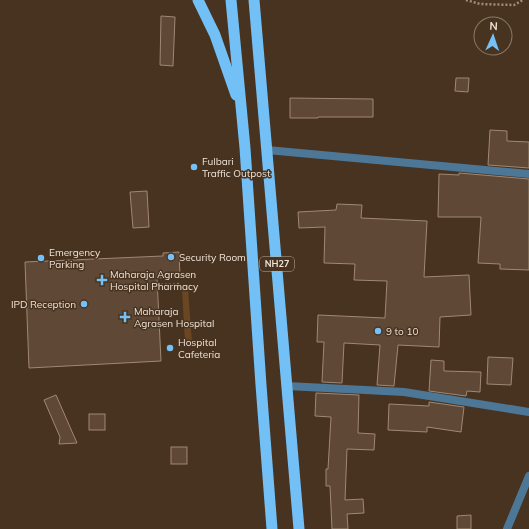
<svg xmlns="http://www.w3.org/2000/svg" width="529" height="529" font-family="Mulish,sans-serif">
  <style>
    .green { fill: #6a4622 }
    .building { fill: #5f4936; stroke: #a08873 }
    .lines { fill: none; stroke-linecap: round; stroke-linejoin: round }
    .path { stroke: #9f8e7f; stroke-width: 2.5; stroke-dasharray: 2 2; stroke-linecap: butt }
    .minor { stroke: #4d7796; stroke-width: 8 }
    .trunk { stroke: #72c0f6; stroke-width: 11 }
    .poi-dot { fill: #75c0f6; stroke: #473320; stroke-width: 1.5 }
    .labels { text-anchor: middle; stroke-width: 3; stroke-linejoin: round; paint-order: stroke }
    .shield { fill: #473320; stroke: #bdaea0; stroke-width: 1 }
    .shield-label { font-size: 9px; font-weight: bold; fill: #f0e3d7 }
    .poi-label { font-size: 10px; fill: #f0e3d7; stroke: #473320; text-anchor: start }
  </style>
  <rect width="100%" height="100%" fill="#473320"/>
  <path class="green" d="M188,288L192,343H185L182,289Z"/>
  <g class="building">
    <path d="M161,16L175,17L173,66L160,65Z"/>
    <path d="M456,78H469L468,92L455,91Z"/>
    <path d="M290,98L373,99V117H318V118H290Z"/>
    <path d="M490,130L507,131V141L529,142V168L488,165Z"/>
    <path d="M459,173L529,179V270L500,269V264L478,263L481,217H438L439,174L459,175Z"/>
    <path d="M147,191L149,227L133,228L130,192Z"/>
    <path d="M337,204L362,205L361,218L427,221L424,277L469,275L471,315L440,317L439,347L398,345L394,386L377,385L380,345L344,343L342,383L322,382L324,342H317L318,315L385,318L387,281L354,280L355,264L324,263L325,227L299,228L298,212L336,210Z"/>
    <path d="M179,252L180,277L157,278L161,361L29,368L25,262L163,256V253Z"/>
    <path d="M488,357L513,358L511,385L487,384Z"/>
    <path d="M431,360L444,361V371L481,372L480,392L467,391L466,396L429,391Z"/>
    <path d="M316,393L359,395L358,433L375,434L374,450L347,449L345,500L363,499L364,513L347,514L348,529H332L330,486H326V469H328L331,417L315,416Z"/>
    <path d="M56,395L77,443L59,444L60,437L44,400Z"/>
    <path d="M429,402L464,407L461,432L427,427V432L388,430L389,404L429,406Z"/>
    <rect x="89" y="414" width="16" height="16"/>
    <rect x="171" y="447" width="16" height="17"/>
    <path d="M471,515V529H457V516Z"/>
  </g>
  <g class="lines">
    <g class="path">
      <path d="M466,0L480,4L514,5L523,0"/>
      <path d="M157,285L180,284"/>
    </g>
    <g class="minor">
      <path d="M267,150L529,174"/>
      <path d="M287,386L404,392L529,412"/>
      <path d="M507,529L529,476"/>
    </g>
    <g class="trunk">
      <path d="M198,0L215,35L236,95"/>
      <path d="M231,0L245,148L261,385L272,529"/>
      <path d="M254,0L299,529"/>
    </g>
  </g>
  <g class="poi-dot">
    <circle cx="194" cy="167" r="4"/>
    <circle cx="171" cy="257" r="4"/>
    <circle cx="41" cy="258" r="4"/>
    <path d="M100 274h4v4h4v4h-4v4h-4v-4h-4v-4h4z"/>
    <circle cx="84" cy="304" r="4"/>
    <path d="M123 311h4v4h4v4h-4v4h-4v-4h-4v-4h4z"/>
    <circle cx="378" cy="331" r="4"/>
    <circle cx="170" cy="348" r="4"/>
  </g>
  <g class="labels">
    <rect class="shield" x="260" y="257" width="34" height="14" rx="3"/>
    <g class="shield-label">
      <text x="277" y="267">NH27</text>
    </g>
    <g class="poi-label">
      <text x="202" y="165">Fulbari<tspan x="202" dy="12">Traffic Outpost</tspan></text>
      <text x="49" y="256">Emergency<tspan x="49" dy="12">Parking</tspan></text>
      <text x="179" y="261">Security Room</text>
      <text x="110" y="278">Maharaja Agrasen<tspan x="110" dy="12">Hospital Pharmacy</tspan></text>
      <text x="76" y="308" text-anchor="end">IPD Reception</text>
      <text x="134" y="315">Maharaja<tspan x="134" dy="12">Agrasen Hospital</tspan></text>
      <text x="386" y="335">9 to 10</text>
      <text x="178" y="346">Hospital<tspan x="178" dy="12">Cafeteria</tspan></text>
    </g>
  </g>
  <g transform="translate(493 36) rotate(3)"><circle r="19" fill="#473320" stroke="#8b7969"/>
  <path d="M0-3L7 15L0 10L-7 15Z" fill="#75c0f6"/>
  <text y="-6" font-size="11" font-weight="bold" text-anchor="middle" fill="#f0e3d7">N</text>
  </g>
</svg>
